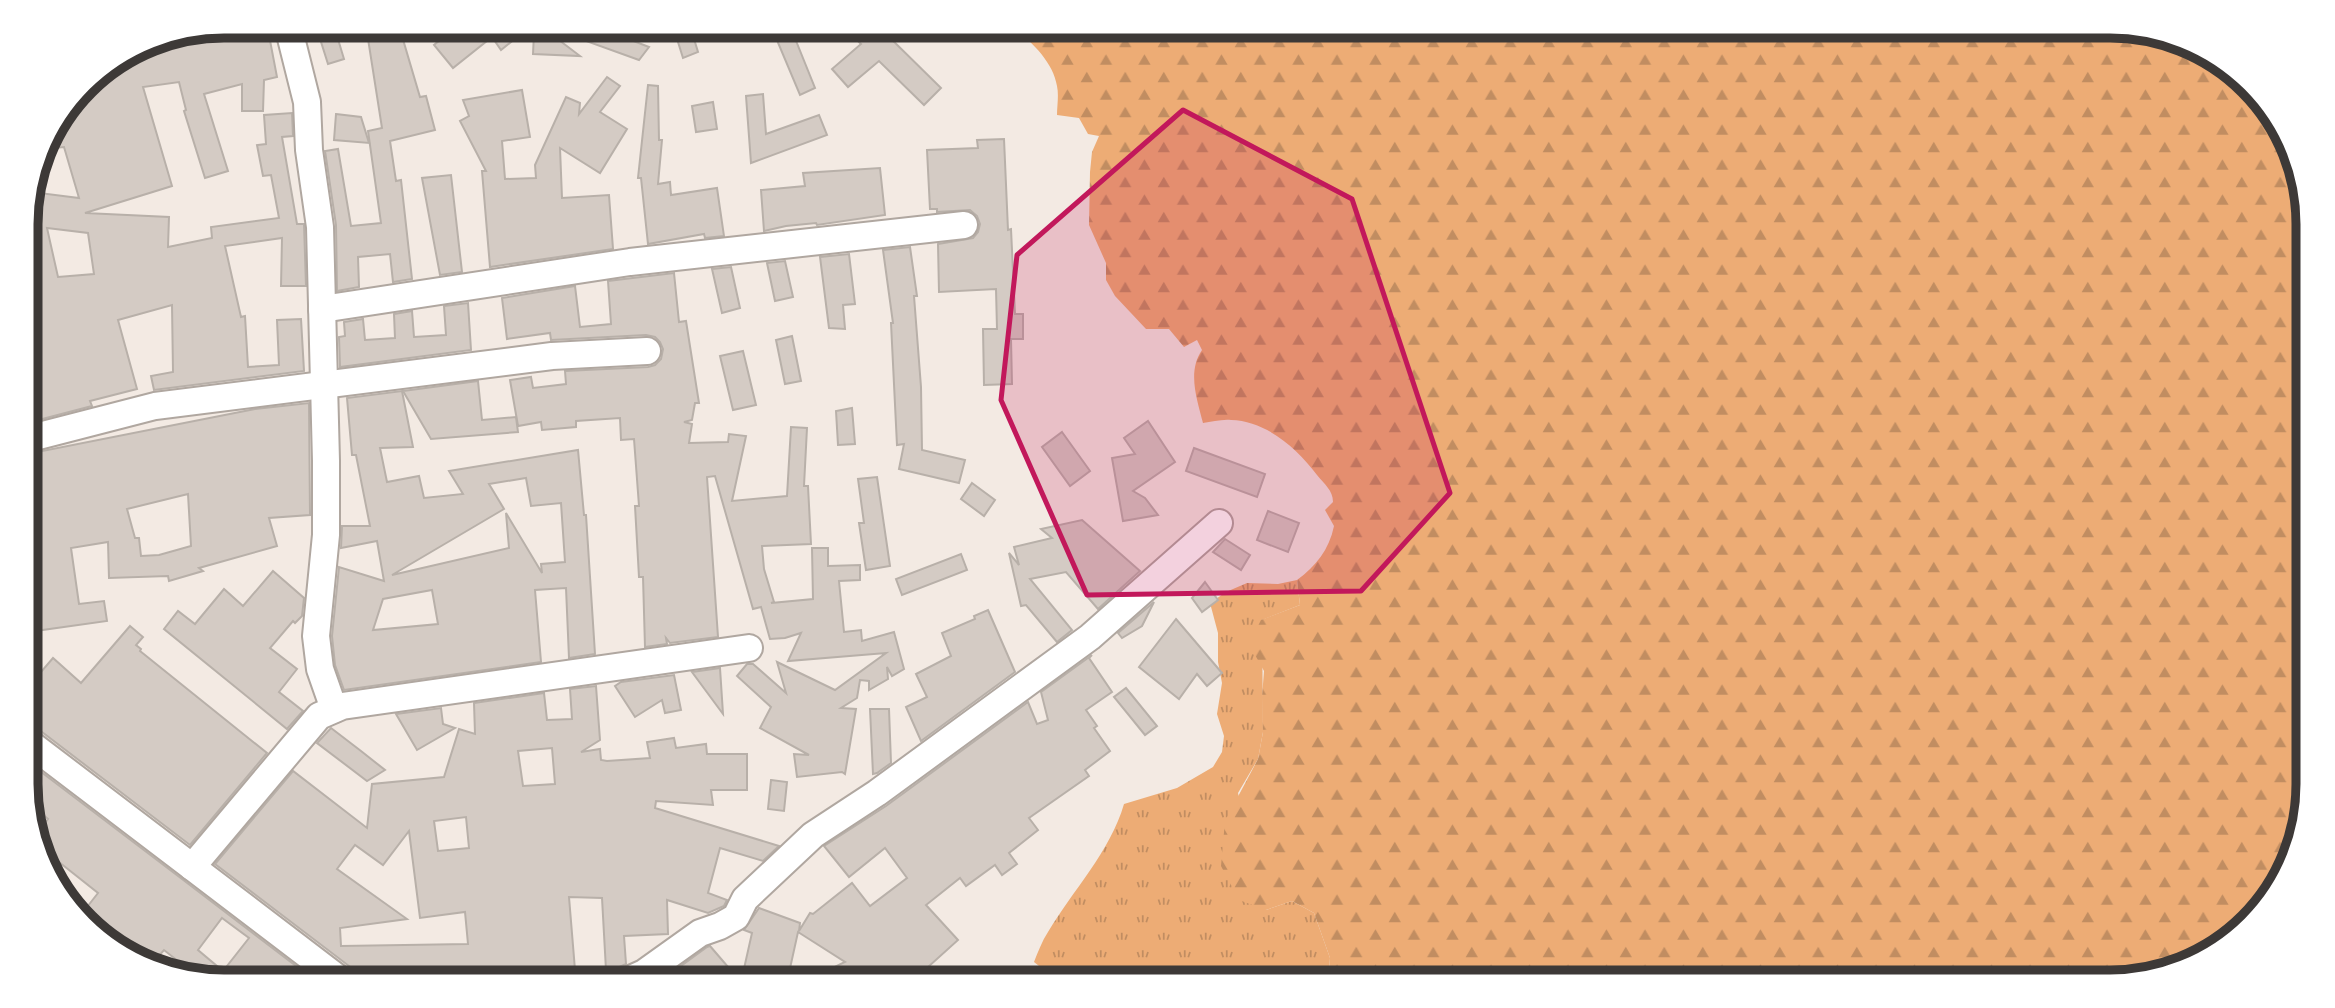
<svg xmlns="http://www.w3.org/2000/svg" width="2335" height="1008" font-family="'Noto Sans',sans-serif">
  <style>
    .grass { fill: url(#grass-tufts) }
    .forest { fill: url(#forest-firs) }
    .building { fill: #d4cbc4; stroke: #b8b0a9; stroke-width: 2; fill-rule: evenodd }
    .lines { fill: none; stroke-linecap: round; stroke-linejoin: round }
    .minor-casing { stroke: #b0a7a0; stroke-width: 30 }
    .path { stroke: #b4aca7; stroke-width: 3.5; stroke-dasharray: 3.5 5; stroke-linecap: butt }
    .minor { stroke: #fff; stroke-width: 26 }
    .marked { fill: #c2185b; fill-opacity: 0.2; stroke: #c2185b; stroke-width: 5; stroke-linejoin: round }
    .rim { fill: none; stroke: #3d3937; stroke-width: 9 }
  </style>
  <defs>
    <pattern id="grass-tufts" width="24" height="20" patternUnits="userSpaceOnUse" patternTransform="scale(1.75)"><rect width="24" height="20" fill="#edac75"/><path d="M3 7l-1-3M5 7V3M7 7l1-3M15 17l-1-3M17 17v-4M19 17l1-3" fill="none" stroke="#c18d61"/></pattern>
    <pattern id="forest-firs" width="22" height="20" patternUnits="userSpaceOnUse" patternTransform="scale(1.75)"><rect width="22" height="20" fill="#edac75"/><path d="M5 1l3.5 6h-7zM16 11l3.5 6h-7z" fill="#c18d61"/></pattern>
  </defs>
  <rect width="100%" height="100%" fill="#f3eae3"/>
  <path class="grass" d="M1297,580L1300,605L1262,620L1263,732L1258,759L1238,793L1266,910L1292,901L1314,913L1330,958L1328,982H1059L1034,962C1038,952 1042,941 1048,932C1073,890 1110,852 1124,804L1177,788L1213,767L1222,752L1224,736L1217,714L1222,683L1218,662V633L1210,603L1226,592L1247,583L1278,584Z"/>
  <path class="forest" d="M1013,26H1513L1581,36L1694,26H2057L2098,36L2141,38L2159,36L2186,41L2267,104L2307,198L2309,784L2294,859L2231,941L2123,981H1859L1831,975L1814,981L1328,982L1330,958L1314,913L1292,901L1266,910L1239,900L1221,866L1225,821L1258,759L1263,732L1262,697L1264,671L1249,644L1261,620L1300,605L1297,580C1316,566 1329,550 1334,526L1325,510L1333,502C1333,490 1324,484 1317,475C1297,448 1266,421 1231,420C1222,419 1212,422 1203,423C1197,399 1187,372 1202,350L1197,340L1184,347L1169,329H1146L1115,296L1106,280V263L1089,225L1090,172L1092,152L1099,136L1088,134L1079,118L1057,115C1057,106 1059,95 1057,86C1053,61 1031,42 1013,26Z"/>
  <g class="building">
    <path d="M316,26H334L344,59L328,64Z"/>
    <path d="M366,26H382V29L399,26L420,97L426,96L435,130L390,141L396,181L401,180L412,279L393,282L390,254L358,257L359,287L337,291L336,225L325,151L338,149L351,226L381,223L368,131L382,128Z"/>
    <path d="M457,26H508L516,38L501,50L492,37L453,68L434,45Z"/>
    <path d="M591,26H595L649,47L639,60L586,41Z"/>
    <path d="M673,26H690L698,52L683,58Z"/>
    <path d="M771,26H790L815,88L800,95Z"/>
    <path d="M843,26H878L941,88L924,105L879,61L848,87L832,69L861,44Z"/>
    <path d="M229,28L231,38L268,30L277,77L264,80L263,111H242V84L204,94L228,171L205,178L184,111L186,110L179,82L143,87L172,186L85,213L169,217L168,247L212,238L211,227L279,218L271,175L263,176L257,145L266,144L264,115L292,113L293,136L282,137L297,224H304L306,286H281L282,238L225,246L241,317L245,316L248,367L279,365L277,320L301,319L304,371L154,390L151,376L173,372L172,305L118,320L137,389L90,401L92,406L27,423V211L32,192L79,198L64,147L44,149L47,136L94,76L149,41L188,33L189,38ZM47,228L88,233L94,274L58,277Z"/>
    <path d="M534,33L551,34L580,56L533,54Z"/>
    <path d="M607,77L620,86L600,112L627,129L600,173L560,148L562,198L609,195L613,249L490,267L482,171H486L460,121L469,116L463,100L522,90L530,137L502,141L505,179L536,178L535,165L566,97L580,103L579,114Z"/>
    <path d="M648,85L658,86L659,140H662L658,184L670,182L671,195L717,188L724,236L705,238L704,234L648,244L641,178H638Z"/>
    <path d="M763,94L766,134L819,115L827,135L751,163L746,96Z"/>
    <path d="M713,102L717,129L696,132L692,106Z"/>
    <path d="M336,114L361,117L369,143L334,140Z"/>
    <path d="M1004,139L1008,230L1011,229L1015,314H1023V339H1011L1012,384L984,385L983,329H997L996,289L939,292L938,244L973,238L978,232L980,224L977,216L970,210L937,212V209H930L927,150L978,148L977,140Z"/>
    <path d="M880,168L885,215L817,225L816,223L786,226L764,231L761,190L805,186L803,173Z"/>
    <path d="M451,175L462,272L440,275L422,178Z"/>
    <path d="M910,247L917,296H914L921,387L922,450L965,460L959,483L899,469L904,444L897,445L891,323H893L883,250Z"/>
    <path d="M849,254L855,304L843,305L845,329L829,328L820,257Z"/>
    <path d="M785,261L793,297L775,301L767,263Z"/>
    <path d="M731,267L740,308L722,313L712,269Z"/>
    <path d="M674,273L679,322L686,321L699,403H695L692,420L684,422L692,424L689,443L728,442L729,434L746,436L732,501L787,496L791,427L807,428L804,486H808L811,544L762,546L764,569L774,602L771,603L813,599L812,548H828V566L860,565V580L839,581L844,632L861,630L862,641L894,632L904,669L892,676L887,667L888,679L869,690V681L860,680L857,698L841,708L856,709L845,774L842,772L797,777L794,754L809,755L760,728L771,707L737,676L747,664H753L786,693L777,662L835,690L886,653L788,661L801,633L785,638L770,639L761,607L753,609L715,476L707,477L718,637L670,643L666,638L667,644L645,647L643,577H639L635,506H639L634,439L621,440L620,418L576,421V427L542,430L541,422L518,426L510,380L531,377L533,388L566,384L565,371L648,367L655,365L661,359L663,349L660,342L655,337L646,335L551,340L550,333L507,339L502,298L575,286L580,327L611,324L608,281Z"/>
    <path d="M468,303L471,350L340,367L339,337L345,336L344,322L363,319L365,340L395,338L394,314L412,311L414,337L446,335L444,306Z"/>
    <path d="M792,336L801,381L785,384L776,340Z"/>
    <path d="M743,351L756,405L733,410L720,356Z"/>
    <path d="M478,381L482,420L516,417L518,432L431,439L403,391Z"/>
    <path d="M402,391L413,447L380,448L387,482L419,476L424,498L463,494L449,471L578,450L584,515H586L595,654L569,658L566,588L535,590L541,662L344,690L335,665L332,636L339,567L384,581L377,541L341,548L342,526H370L356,455H352L347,398ZM526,478L531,506L561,503L565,562L541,564L542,573L506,513L509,548L392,575L504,509L489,484ZM432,590L438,624L373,630L383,599Z"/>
    <path d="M309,403L310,515L269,518L277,546L199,568L203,571L169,581L168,576L109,578L108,542L71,548L79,604L104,601L107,621L28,632L27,454L255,409ZM188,494L191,546L159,555L141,556L139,538H135L127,509Z"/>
    <path d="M852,408L855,444L838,445L836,411Z"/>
    <path d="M1148,421L1175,462L1133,491L1145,498L1158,515L1123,521L1112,458L1135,454L1124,438Z"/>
    <path d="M1062,432L1090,471L1070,486L1042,447Z"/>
    <path d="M1194,448L1265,474L1257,497L1186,471Z"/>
    <path d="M877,477L890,566L866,570L859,523H864L858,479Z"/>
    <path d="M972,483L995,500L984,516L961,499Z"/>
    <path d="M1268,511L1299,523L1288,552L1257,540Z"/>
    <path d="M1082,520L1140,571L1098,609L1066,572L1030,579L1072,630L1057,642L1026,605L1021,606L1009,553L1019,565L1014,547L1052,538L1041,529Z"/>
    <path d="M1225,539L1250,555L1241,570L1213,552Z"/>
    <path d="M961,554L967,570L902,595L896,579Z"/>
    <path d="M273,571L304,598L302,616L295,623L293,621L270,648L297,669L279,692L303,711L287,729L164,629L178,611L195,624L224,589L243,606Z"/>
    <path d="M1205,582L1218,600L1202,612L1192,598Z"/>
    <path d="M1154,602L1142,626L1122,638L1118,633Z"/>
    <path d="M988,610L1015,672L921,741L906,707L927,697L916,674L951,656L942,633L975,619L974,616Z"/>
    <path d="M1176,619L1222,673L1207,686L1197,674L1179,699L1139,667Z"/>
    <path d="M130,626L143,637L136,645L141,649L140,651L267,753L190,845L38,729L28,727V687L53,658L81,683Z"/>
    <path d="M1092,655L1089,658L1112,692L1086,710L1097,726L1094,728L1110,751L1085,770L1089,776L1029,818L1038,830L1009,853L1017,864L1002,875L995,865L966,886L960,878L926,905L958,940L928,967L942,982H804L845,962L798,932L787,982H741L752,933L744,930L759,908L800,923L799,931L810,913L813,914L852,883L870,906L907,878L885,848L849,877L824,846L886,806L1028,702L1037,724L1048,720L1041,692Z"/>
    <path d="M720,668L723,714L692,672Z"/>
    <path d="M674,675L681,710L665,713L662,700L635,717L615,686L621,682Z"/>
    <path d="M596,686L600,740L581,752L600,749L601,760L607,761L650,758L647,742L674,738L676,748L706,744L707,754H747V790H711L713,805L656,801L655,808L779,846L763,861L720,848L708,893L727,900L724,906L708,913L667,900L668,934L624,936L626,964L615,969L606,970L602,898L569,897L576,982H358L353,969L215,864L293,771L367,828L372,784L444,777L459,729L475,734L474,703L544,693L547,720L572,719L570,689ZM552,748L555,784L523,786L518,751ZM466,817L469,848L438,851L434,821ZM409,831L420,918L465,912L468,944L341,946L340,928L407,919L337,869L355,845L383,865Z"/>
    <path d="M1126,688L1157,726L1145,735L1114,697Z"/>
    <path d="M441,708L443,724L455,728L417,750L396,714Z"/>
    <path d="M870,709H889L891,763L877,773L873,774Z"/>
    <path d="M331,728L361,751L385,770L367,781L317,743Z"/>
    <path d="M28,762L182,879L317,982H225L197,976L164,950L149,967L134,956L136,953L84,911L98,893L45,851L38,833L48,819L28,802ZM222,918L249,938L223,971L198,950Z"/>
    <path d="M771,780L787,782L784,811L768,809Z"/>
    <path d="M710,946L741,982H659L707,947Z"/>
  </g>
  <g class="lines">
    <g class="minor-casing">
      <g id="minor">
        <path d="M288,26L307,102L309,150L320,227L326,461V535L316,636L320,669L334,709"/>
        <path d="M322,309L630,262L964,225"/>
        <path d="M27,439L155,406L552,356L647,351"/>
        <path d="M28,742L343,982"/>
        <path d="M192,867L319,716L342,706L749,648"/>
        <path d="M624,982L644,973L700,933L720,926L736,917L745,899L813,835L877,793L1090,637L1219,523"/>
      </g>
    </g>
    <g class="path">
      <path d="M1535,26L1581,32L1654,26"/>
      <path d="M2072,26L2098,33L2147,34"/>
    </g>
    <use href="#minor" class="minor"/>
  </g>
  <path class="marked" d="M1183,110L1352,199L1450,493L1361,591L1087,595L1001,400L1017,255Z"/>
  <path d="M0 0H2335V1008H0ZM224 38H2110A186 186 0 0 1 2296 224V784A186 186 0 0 1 2110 970H224A186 186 0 0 1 38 784V224A186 186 0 0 1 224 38Z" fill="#fff" fill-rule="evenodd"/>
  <path class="rim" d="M224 38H2110A186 186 0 0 1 2296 224V784A186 186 0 0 1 2110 970H224A186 186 0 0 1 38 784V224A186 186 0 0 1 224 38Z"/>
</svg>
